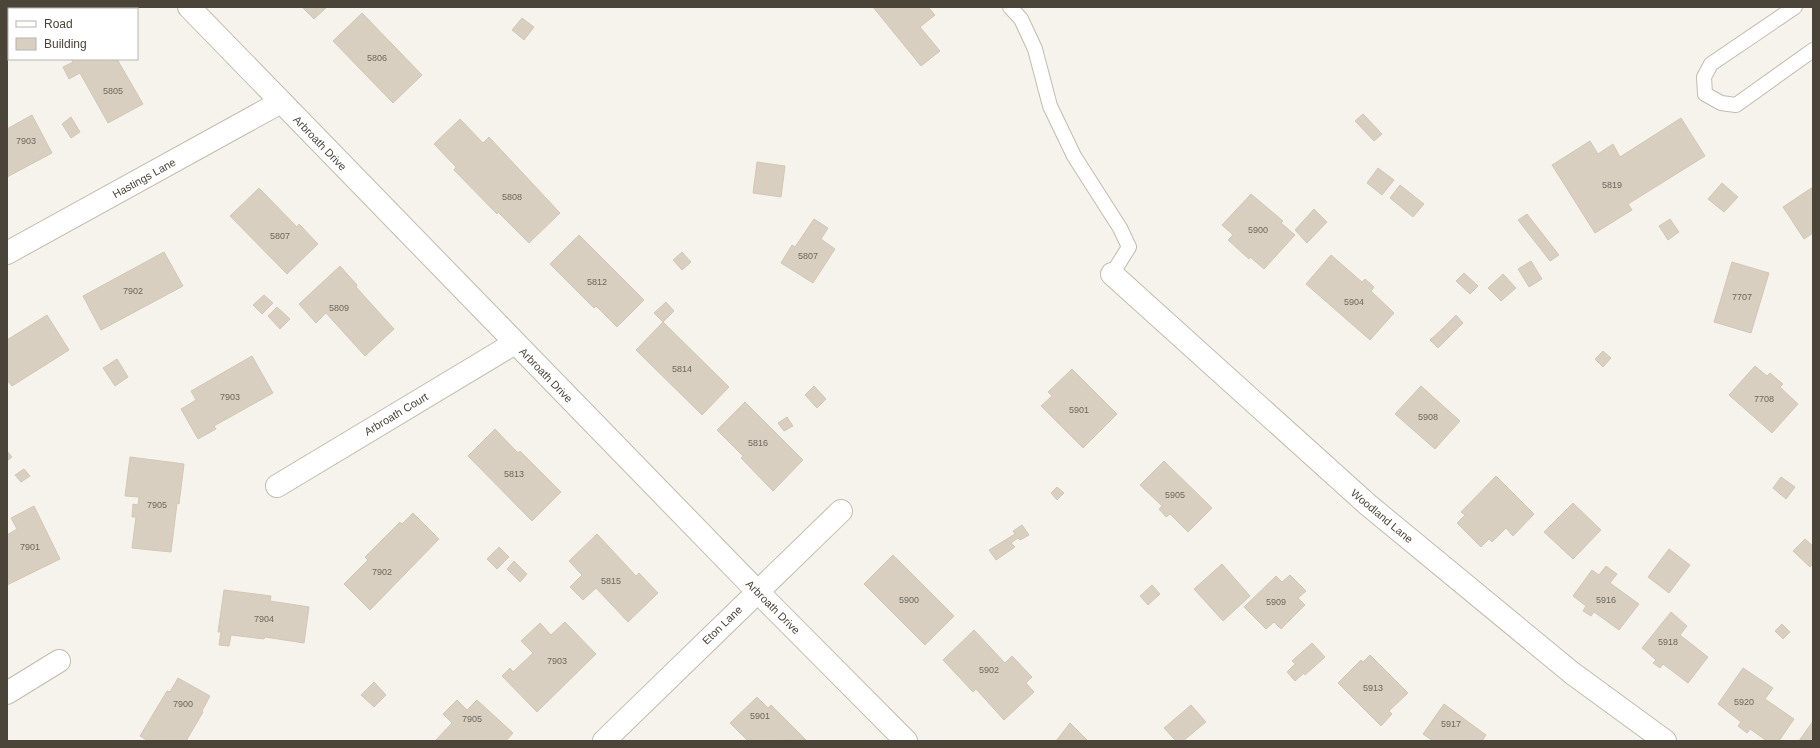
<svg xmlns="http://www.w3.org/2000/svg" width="1820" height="748" font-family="Helvetica,sans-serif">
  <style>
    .building { fill: #d8cfc1; stroke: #d3c7b4 }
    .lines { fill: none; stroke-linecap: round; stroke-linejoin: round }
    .lane-casing { stroke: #c2bbae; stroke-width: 16 }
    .street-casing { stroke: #c2bbae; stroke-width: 24 }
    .lane { stroke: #fff; stroke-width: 14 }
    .street { stroke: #fff; stroke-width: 22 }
    .labels { text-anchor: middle; stroke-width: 4; stroke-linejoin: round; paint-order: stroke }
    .number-label { font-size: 9px; fill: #6e675b }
    .street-label { font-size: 11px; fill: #4b4439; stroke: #fff }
  </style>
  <rect width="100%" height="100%" fill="#f6f3ec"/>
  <g class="building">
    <path d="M35,7H52L50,9H37Z"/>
    <path d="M302,7H327L314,19Z"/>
    <path d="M873,7H928L935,15L920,27L940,51L921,66Z"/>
    <path d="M362,13L422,75L393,103L333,41Z"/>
    <path d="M522,18L534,27L524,40L512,30Z"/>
    <path d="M71,59H117L143,104L108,123L80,73L69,79L63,67L73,62Z"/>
    <path d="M1363,114L1382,134L1374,141L1355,121Z"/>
    <path d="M32,115L52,153L7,177V129Z"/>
    <path d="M71,117L80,132L71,138L62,124Z"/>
    <path d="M1681,118L1705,156L1628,204L1632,210L1595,233L1552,165L1590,141L1598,154L1613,144L1620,157Z"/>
    <path d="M460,119L483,143L489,137L560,213L529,243L498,212L497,214L454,170L456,167L434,144Z"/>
    <path d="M757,162L785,166L781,197L753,193Z"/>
    <path d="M1378,168L1394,180L1382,195L1367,183Z"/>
    <path d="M1722,183L1738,197L1724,212L1708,199Z"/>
    <path d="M1400,185L1424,204L1413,217L1390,198Z"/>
    <path d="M1813,187V233L1804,239L1783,207Z"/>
    <path d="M259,188L297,227L299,224L318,244L287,274L230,216Z"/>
    <path d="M1251,194L1283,221L1281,223L1295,235L1264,269L1250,257L1249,259L1228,240L1233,235L1222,225Z"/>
    <path d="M1314,209L1327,222L1307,243L1295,230Z"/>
    <path d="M1527,214L1559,255L1550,261L1518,220Z"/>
    <path d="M814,219L828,228L821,239L835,249L813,283L781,263L792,245L795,247Z"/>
    <path d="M1670,219L1679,232L1668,240L1659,226Z"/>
    <path d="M579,235L644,300L617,327L596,306L594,308L550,264Z"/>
    <path d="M164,252L183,286L101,330L83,296Z"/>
    <path d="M682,252L691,262L682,270L673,260Z"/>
    <path d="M1331,255L1362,282L1365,279L1374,287L1371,291L1394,313L1370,340L1306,284Z"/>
    <path d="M1531,261L1542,279L1529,287L1518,269Z"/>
    <path d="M1732,262L1769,273L1751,333L1714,322Z"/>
    <path d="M340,266L357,285L356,287L394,329L365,356L326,313L316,323L299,304Z"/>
    <path d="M1464,273L1478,286L1470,294L1456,281Z"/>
    <path d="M1503,274L1516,288L1501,301L1488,288Z"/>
    <path d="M264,295L273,303L262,314L253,305Z"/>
    <path d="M666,302L674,311L663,322L654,313Z"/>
    <path d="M277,307L290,319L280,329L268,316Z"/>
    <path d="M47,315L69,350L12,386L9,382L7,383V340Z"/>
    <path d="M1456,315L1463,323L1449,337L1442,329Z"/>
    <path d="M663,322L729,387L702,415L636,350Z"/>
    <path d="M1442,329L1449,337L1438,348L1430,340Z"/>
    <path d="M1603,351L1611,358L1603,367L1595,359Z"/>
    <path d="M252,356L273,393L214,426L216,429L198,439L181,409L196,400L191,391Z"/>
    <path d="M117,359L128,377L115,386L103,368Z"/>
    <path d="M1755,366L1767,376L1770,373L1783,384L1780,387L1798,404L1772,433L1729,395Z"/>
    <path d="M1072,369L1117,414L1083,448L1041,406L1052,396L1048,392Z"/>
    <path d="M814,386L826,399L817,408L805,395Z"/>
    <path d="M1421,386L1460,421L1435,449L1395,414Z"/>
    <path d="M745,402L803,460L773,491L741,458L743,456L717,430Z"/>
    <path d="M787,417L793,426L784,431L778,423Z"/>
    <path d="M495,429L518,453L520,451L561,492L532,521L468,456Z"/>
    <path d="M7,451L12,457L7,461Z"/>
    <path d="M130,457L184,464L179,504L177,503L171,552L132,548L136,517H132L133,504L138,505L139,497L125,496Z"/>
    <path d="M1164,461L1212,508L1188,532L1170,514L1166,517L1159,509L1162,506L1140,485Z"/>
    <path d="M24,469L30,476L21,482L15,475Z"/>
    <path d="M1496,476L1534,514L1513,536L1506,528L1492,542L1489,539L1481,547L1457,523L1465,515L1461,512Z"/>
    <path d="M1781,477L1795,487L1786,499L1773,488Z"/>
    <path d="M1057,487L1064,493L1057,500L1051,493Z"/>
    <path d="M1573,503L1601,530L1573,559L1544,532Z"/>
    <path d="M34,506L60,559L7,585V535L17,529L11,518Z"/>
    <path d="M413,513L439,539L370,610L344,584L368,560L365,557L400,522L402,524Z"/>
    <path d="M1022,525L1029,535L1020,540L1018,538L1011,543L1015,547L996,560L989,550L1015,534L1013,531Z"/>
    <path d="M597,534L636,576L639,573L658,593L628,622L596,588L583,600L570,587L582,575L569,561Z"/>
    <path d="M1805,539L1813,546V564L1810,567L1793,551Z"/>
    <path d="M499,547L509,557L497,569L487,559Z"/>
    <path d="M1669,549L1690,565L1669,593L1648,577Z"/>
    <path d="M893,555L954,616L925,645L864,584Z"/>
    <path d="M514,561L527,574L520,582L507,569Z"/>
    <path d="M1222,564L1250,596L1223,621L1194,589Z"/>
    <path d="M1606,566L1617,574L1610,583L1639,604L1619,630L1594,612L1591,616L1583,611L1586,606L1573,596L1592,570L1599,575Z"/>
    <path d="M1290,575L1306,591L1298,598L1305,605L1281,629L1274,622L1266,629L1244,607L1276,576L1282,582Z"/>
    <path d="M1152,585L1160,594L1148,605L1140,596Z"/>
    <path d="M224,590L271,596L270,601L309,607L304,643L265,637L264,639L231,635L229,646L219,645L221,632H218Z"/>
    <path d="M1671,612L1687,626L1680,635L1708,657L1688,683L1663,664L1660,668L1653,663L1656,660L1642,648Z"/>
    <path d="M565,622L596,654L537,712L502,676L510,668L513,672L533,653L521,641L540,623L551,635Z"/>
    <path d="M1782,624L1790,632L1783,639L1775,631Z"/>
    <path d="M974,630L1005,663L1012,656L1032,677L1026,683L1034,692L1004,720L976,689L973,692L943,660Z"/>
    <path d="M1312,643L1325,657L1305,675L1304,673L1295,681L1287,672L1295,664L1292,661Z"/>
    <path d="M1370,655L1408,693L1389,711L1392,714L1381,726L1338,683L1361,660L1363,662Z"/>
    <path d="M1743,668L1773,688L1765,699L1794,719L1779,741H1767L1750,729L1747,733L1738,726L1741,722L1718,704Z"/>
    <path d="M178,678L210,696L202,711L203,712L186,741H148L140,736L167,691L170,692Z"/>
    <path d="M374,682L386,695L374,707L361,695Z"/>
    <path d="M757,697L768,708L771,705L806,740L748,741L730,723Z"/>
    <path d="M457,700L467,710L477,700L513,733L506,741H435L452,723L443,714Z"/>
    <path d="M1444,704L1486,735L1482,741H1433L1423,734Z"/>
    <path d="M1191,705L1206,722L1183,741H1176L1164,728Z"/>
    <path d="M1813,721V741H1799Z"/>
    <path d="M1070,723L1088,741H1056Z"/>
  </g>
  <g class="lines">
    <g class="lane-casing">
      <g id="lane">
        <path d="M1010,7L1021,19L1035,49L1050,106L1074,156L1120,228L1129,247L1112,274"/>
        <path d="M1795,7L1711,64L1704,77L1705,94L1721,103L1736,105L1813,50"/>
      </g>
    </g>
    <g class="street-casing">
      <g id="street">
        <path d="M189,7L757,591L906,741"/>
        <path d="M7,253L281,102"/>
        <path d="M1112,274L1367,504L1572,673L1665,741"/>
        <path d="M277,486L515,343"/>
        <path d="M7,693L59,661"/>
        <path d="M604,741L841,511"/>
      </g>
    </g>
    <use href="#lane" class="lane"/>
    <use href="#street" class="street"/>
  </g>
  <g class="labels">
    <g class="number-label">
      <text x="377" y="61">5806</text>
      <text x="113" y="94">5805</text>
      <text x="26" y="144">7903</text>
      <text x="1612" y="188">5819</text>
      <text x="512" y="200">5808</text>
      <text x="1258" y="233">5900</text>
      <text x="280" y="239">5807</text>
      <text x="808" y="259">5807</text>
      <text x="597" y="285">5812</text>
      <text x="133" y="294">7902</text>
      <text x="1742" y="300">7707</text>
      <text x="1354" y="305">5904</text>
      <text x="339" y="311">5809</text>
      <text x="682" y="372">5814</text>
      <text x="230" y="400">7903</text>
      <text x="1764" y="402">7708</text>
      <text x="1079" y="413">5901</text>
      <text x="1428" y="420">5908</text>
      <text x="758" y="446">5816</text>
      <text x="514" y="477">5813</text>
      <text x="1175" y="498">5905</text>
      <text x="157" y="508">7905</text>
      <text x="30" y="550">7901</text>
      <text x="382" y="575">7902</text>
      <text x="611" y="584">5815</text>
      <text x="909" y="603">5900</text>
      <text x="1606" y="603">5916</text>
      <text x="1276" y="605">5909</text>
      <text x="264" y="622">7904</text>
      <text x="1668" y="645">5918</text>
      <text x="557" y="664">7903</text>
      <text x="989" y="673">5902</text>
      <text x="1373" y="691">5913</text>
      <text x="1744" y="705">5920</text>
      <text x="183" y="707">7900</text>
      <text x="760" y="719">5901</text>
      <text x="472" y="722">7905</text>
      <text x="1451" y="727">5917</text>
    </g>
    <g class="street-label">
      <text transform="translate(320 143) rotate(46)" y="4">Arbroath Drive</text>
      <text transform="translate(144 178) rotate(-29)" y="4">Hastings Lane</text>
      <text transform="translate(546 375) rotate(46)" y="4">Arbroath Drive</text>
      <text transform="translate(396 414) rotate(-31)" y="4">Arbroath Court</text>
      <text transform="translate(1382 516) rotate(40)" y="4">Woodland Lane</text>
      <text transform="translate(773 607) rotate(45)" y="4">Arbroath Drive</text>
      <text transform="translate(722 625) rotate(-44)" y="4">Eton Lane</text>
    </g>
  </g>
  <rect width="1820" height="748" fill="none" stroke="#4b4439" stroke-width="16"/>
  <rect x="8" y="8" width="130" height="52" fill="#ffffff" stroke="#b7b4b0"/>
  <rect x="16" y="21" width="20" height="6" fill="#ffffff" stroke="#b7b4b0"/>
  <text x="44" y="28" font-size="12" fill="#4b4439">Road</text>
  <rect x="16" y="38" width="20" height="12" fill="#d8cfc1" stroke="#b7b4b0"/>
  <text x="44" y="48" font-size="12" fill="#4b4439">Building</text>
</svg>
